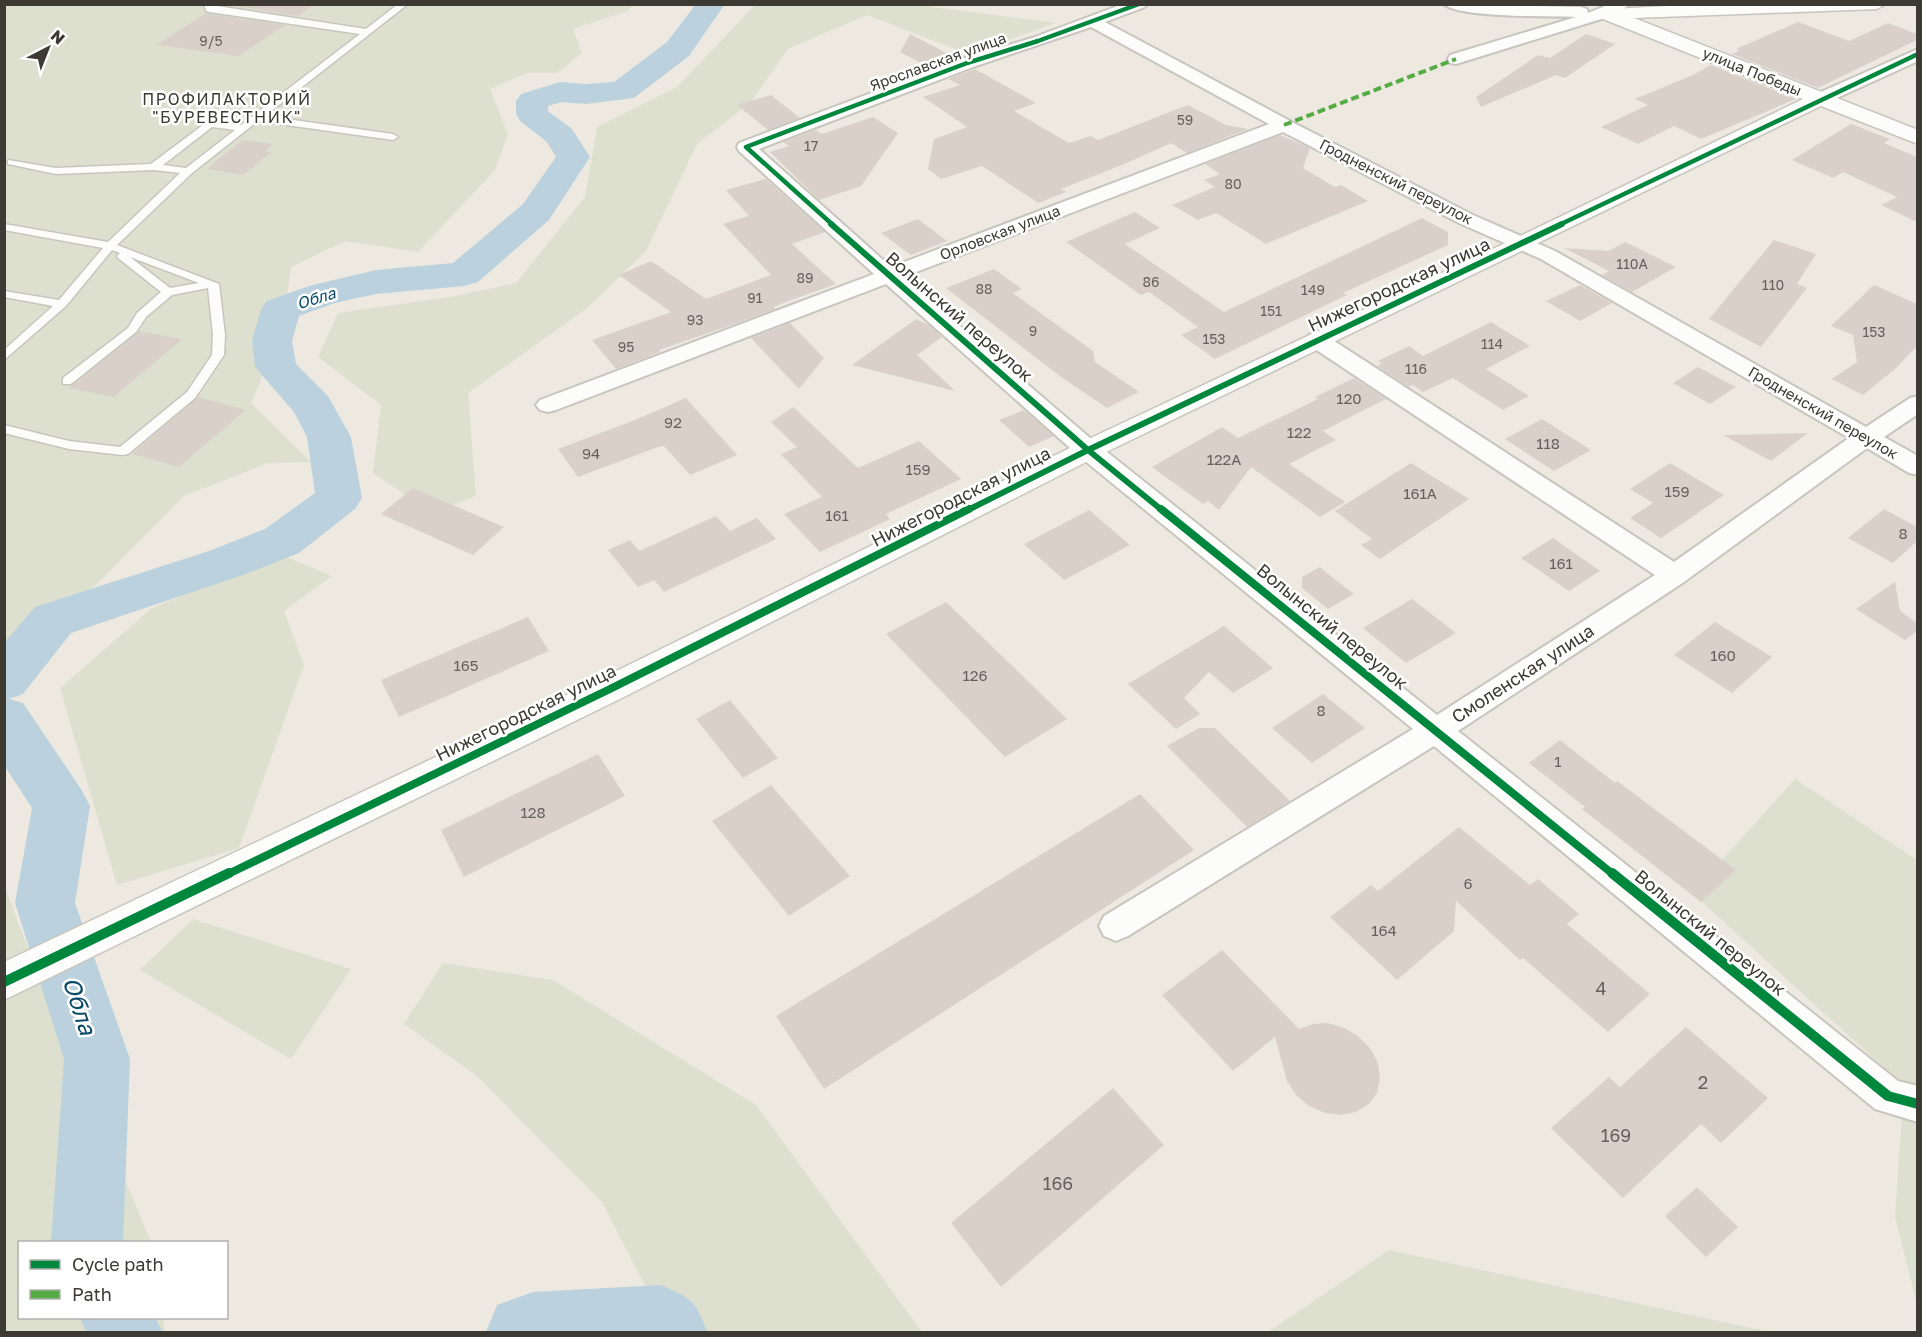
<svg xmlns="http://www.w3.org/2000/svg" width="1922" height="1337" font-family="'Golos Text',sans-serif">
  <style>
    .green { fill: #dee0cf }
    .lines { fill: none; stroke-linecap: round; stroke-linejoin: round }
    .river { fill: #bbd2de; fill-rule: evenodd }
    .building { fill: #d9d1c9 }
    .lane-casing { stroke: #c8c5be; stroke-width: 3 }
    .street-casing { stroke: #c8c5be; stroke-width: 4 }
    .secondary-casing { stroke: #c8c5be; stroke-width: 3 }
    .lane { fill: #fcfcfa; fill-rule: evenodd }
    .street { fill: #fcfcfa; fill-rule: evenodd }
    .secondary { fill: #fcfcfa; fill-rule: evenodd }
    .quiet { stroke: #55ac45; stroke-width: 4; stroke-dasharray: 8 4; stroke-linecap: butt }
    .cycleway-far3-casing { stroke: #fff; stroke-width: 7 }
    .cycleway-far2-casing { stroke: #fff; stroke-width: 9 }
    .cycleway-far1-casing { stroke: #fff; stroke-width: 11 }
    .cycleway-casing { stroke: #fff; stroke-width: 14 }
    .cycleway-far3 { stroke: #00873e; stroke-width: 4.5 }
    .cycleway-far2 { stroke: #00873e; stroke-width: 6 }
    .cycleway-far1 { stroke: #00873e; stroke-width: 8 }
    .cycleway { stroke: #00873e; stroke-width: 10 }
    .labels { text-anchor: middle; stroke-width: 5; stroke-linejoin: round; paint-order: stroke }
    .far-number-label { font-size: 14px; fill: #66625b }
    .far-street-label { font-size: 15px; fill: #3d3933; stroke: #fff }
    .number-label { font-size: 15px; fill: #66625b }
    .far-neighbourhood-label { font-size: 16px; letter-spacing: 1.5px; fill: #3d3933; stroke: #fff }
    .far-water-label { font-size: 16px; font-style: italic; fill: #0b4b68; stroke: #fff }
    .street-label { font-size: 18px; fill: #3d3933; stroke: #fff }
    .near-number-label { font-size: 18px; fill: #66625b }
    .near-water-label { font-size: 24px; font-style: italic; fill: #0b4b68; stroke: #fff }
  </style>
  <rect width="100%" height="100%" fill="#ede9e1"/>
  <g class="green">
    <path d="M909,4L1056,23L968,54L867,15L788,49L750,103L697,144L646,251L586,309L468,393L476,496L433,513L373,473L381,405L318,357L338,313L450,297L516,283L585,197L597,127L677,87L755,5Z"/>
    <path d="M5,5H632L628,11L573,29L582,53L557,73H527L490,89L508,134L495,170L418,252L345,241L291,267L283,327L251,403L311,462L268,463L184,496L23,659L5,695Z"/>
    <path d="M282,555L332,576L284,611L304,665L239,848L117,885L60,688L152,608Z"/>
    <path d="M1795,779L1917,860V1304L1895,1217L1904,1086L1692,893Z"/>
    <path d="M4,885L25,940L151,1242H20V1318H163L165,1332H5Z"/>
    <path d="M193,919L351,969L291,1059L140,970Z"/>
    <path d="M443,963L553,980L756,1105L922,1332H669L602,1202L477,1076L404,1024Z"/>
    <path d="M1389,1250L1770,1332H1268Z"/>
  </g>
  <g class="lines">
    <g class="river">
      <path d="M696,4H725L689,56L634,98L586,104L562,102L548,106V111L572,129L590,157L549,220L478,282L464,286L376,294L335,303L299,316L292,341L296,364L328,396L351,437L362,498L355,509L299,553L243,575L71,633L23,694L9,699L23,703L81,789L90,806L75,903L130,1059L123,1242H51L64,1059L15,903L32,808L4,765V643L35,607L209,551L265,529L315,493L307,437L294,412L255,367L252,341L261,309L267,301L309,286L376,270L453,263L523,204L556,157L547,142L520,121L516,114V101L521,94L560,82L586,84L614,82L667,42Z"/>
      <path d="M661,1285C691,1298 696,1300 707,1332H486L497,1305L533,1292Z"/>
      <path d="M80,1318H156L162,1332H86Z"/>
    </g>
  </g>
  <g class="building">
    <path d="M222,4H315L298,16Z"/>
    <path d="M206,13L209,14L285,25L239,56L156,45Z"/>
    <path d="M1798,22L1849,41L1888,23L1917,34V40L1818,88L1732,54L1739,51L1736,49Z"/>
    <path d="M910,34L956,58L930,68L900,52Z"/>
    <path d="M1586,34L1615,44L1565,78L1556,75L1481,107L1476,97L1538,55L1550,58Z"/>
    <path d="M1711,65L1796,99L1701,139L1674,126L1638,144L1601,127L1648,105L1635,99L1693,75Z"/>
    <path d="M975,69L1036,103L1014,111L1069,143L1091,136L1098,140L1188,105L1226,125L1248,129L1187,153L1171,143L1122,165L1061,189L1066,192L1038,203L982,166L941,179L928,169L934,139L967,127L923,97L960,85L948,79Z"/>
    <path d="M771,95L800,118L768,130L737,105Z"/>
    <path d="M873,117L898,133L861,186L819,200L770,152L789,146L783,142L816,130L822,134Z"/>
    <path d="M1851,124L1890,139L1884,143L1917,157V222L1881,205L1897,197L1843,172L1833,178L1792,160Z"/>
    <path d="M1280,135L1310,148L1303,168L1335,187L1341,185L1368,201L1266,244L1216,213L1198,220L1172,205L1215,187L1204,180L1220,174L1205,164Z"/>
    <path d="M243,140L273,144L265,151L272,152L243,175L206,169Z"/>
    <path d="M766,179L825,232L792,244L836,284L783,303L774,307L775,309L737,323L659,350L660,352L616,369L592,340L671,312L619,275L651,261L706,299L771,275L723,224L749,216L726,190Z"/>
    <path d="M1135,212L1160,228L1125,244L1224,312L1422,218L1448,232V245L1343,293L1347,295L1215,359L1181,335L1198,327L1149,292L1141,295L1066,242Z"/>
    <path d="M918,219L947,241L911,255L881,233Z"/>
    <path d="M1774,240L1816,254L1797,284L1807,288L1761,347L1709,319Z"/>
    <path d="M1625,242L1676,267L1632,292L1602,275L1609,271L1564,248L1608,251Z"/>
    <path d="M994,269L1022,289L1013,293L1093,351L1095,362L1139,392L1107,408L1061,377L946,288Z"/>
    <path d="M1580,285L1612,303L1580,321L1546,301Z"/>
    <path d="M1874,285L1917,304V346L1896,368L1863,395L1832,379L1857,362L1853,335L1831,326Z"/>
    <path d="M916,319L929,325L942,337L917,355L955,391L852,365Z"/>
    <path d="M1491,322L1530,346L1486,369L1529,396L1503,410L1453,378L1423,392L1413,385L1409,387L1377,366L1382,364L1378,361L1409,346L1423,356Z"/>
    <path d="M790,323L824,358L799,389L751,338Z"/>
    <path d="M139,331L182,339L114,397L69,388Z"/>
    <path d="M1698,367L1736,387L1710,404L1673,383Z"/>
    <path d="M1354,378L1386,399L1323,431L1336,440L1289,464L1345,502L1320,517L1251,467L1219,510L1208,501L1203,504L1152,467L1222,427L1238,438L1318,399L1315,397Z"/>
    <path d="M198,397L246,410L179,467L132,454Z"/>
    <path d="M686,398L737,455L690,475L664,446L658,447L578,477L558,449L635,420Z"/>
    <path d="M793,407L858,468L919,441L961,479L886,514L890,519L820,552L784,514L822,497L781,454L797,447L771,422Z"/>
    <path d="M1024,410L1054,436L1029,447L999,420Z"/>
    <path d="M1542,419L1591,450L1554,471L1505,439Z"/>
    <path d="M1808,433L1771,461L1723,435Z"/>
    <path d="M1411,463L1469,499L1380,559L1361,545L1372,539L1335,511Z"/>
    <path d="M1670,463L1724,495L1661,538L1630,518L1653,503L1630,489Z"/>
    <path d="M413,488L504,527L473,555L381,514Z"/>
    <path d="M1884,509L1917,527V541L1893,563L1848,538Z"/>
    <path d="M1089,510L1130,545L1064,580L1024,544Z"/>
    <path d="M716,516L730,531L757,518L776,539L664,592L654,580L638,587L608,550L630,540L639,551Z"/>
    <path d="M1553,538L1600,571L1569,591L1521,558Z"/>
    <path d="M1320,567L1328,574L1354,594L1328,609L1302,588V577Z"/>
    <path d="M1895,582L1900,611L1917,623V631L1905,640L1856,609Z"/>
    <path d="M1412,599L1456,633L1406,663L1363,628Z"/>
    <path d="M946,602L1067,719L1005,757L886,634Z"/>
    <path d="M528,617L549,651L399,717L381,680Z"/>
    <path d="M1715,622L1772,657L1732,693L1674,655Z"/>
    <path d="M1224,626L1273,668L1233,693L1209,672L1184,698L1200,714L1176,729L1128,684Z"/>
    <path d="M1323,694L1365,728L1312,763L1272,728Z"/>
    <path d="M730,700L778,758L743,778L696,719Z"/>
    <path d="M1199,728H1215L1290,801L1247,827L1167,746Z"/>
    <path d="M1560,740L1615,783L1617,781L1736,870L1701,902L1582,809L1585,807L1529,763Z"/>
    <path d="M598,754L625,796L464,877L441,830Z"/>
    <path d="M771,785L850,876L789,916L712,821Z"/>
    <path d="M1140,794L1194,850L824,1089L776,1016Z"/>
    <path d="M1459,827L1530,885L1538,879L1579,914L1567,924L1650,994L1608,1032L1523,958L1520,960L1456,901L1454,931L1397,980L1330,917L1371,885L1378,891Z"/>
    <path d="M1222,950L1299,1029L1313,1024L1328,1023L1344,1028L1358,1036L1370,1048L1378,1063L1380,1078L1377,1093L1369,1104L1356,1112L1341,1115L1325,1113L1309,1106L1296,1095L1287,1081L1275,1037L1233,1071L1162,995Z"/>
    <path d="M1686,1027L1768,1098L1721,1143L1701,1124L1623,1198L1551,1128L1609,1077L1620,1087Z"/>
    <path d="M1113,1088L1164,1145L1001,1287L951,1223Z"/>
    <path d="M1697,1187L1738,1227L1706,1257L1665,1216Z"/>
  </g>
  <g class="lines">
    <g class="lane-casing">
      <path id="lane" d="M204,4L366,29L398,4H408L265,116L393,134L398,137L393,140L258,121L192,173L117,245L219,284L225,335L224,355L195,398L128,454L123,455L69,449L4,433V425L69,441L120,447L187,392L212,355L213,335L208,288L172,295L146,317L136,332L71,384H63V378L128,328L137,313L161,292L118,258L117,256L120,253L112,250L66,306L4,360V350L53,306L4,297V291L59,300L103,248L4,230V224L108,242L180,173L154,170L56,174L8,164V160L56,168L151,164L207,122L241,125L360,34L209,12L206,11ZM212,127L235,130L186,168L163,165ZM130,257L199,283L170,288Z"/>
    </g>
    <g class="street-casing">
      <g id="street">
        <path d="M1123,4H1147L1145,7L1105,22L1290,121L1473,215L1555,251L1866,427L1910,398L1918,396V414L1884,437L1918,456V475L1909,473L1867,448L1684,582L1458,731L1898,1081L1918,1086V1122L1875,1109L1434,746L1128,936L1116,941L1104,936L1099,926L1104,916L1413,729L1079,456L886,284L556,410L548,412L540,410L536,405L540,400L874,274L739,151L737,147L739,143L961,59L1032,38ZM1091,27L1269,124L891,267L759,149L973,67ZM1283,132L1459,223L1541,259L1849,438L1674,562L1325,335L1317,333L1309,335L1306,340L1309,345L1655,575L1437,715L1097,444L903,277Z"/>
        <path d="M1444,4L1581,7L1587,9L1588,13L1610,4H1631L1611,16L1456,64L1450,63L1448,59L1450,55L1576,17C1553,16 1458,18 1444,4Z"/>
        <path d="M1918,49V61L1826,103H1814L1811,99L1814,95Z"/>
      </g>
    </g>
    <g class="secondary-casing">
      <path id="secondary" d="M1704,4H1886L1877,9L1634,18L1918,130V144L1821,106L1098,456L622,698L4,1000V962L598,680L1078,444L1516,238L1803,99L1598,17L1596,13L1598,9H1612Z"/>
    </g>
    <use href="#lane" class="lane"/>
    <use href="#street" class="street"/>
    <use href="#secondary" class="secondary"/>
    <path class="quiet" d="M1284,125L1456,59"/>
    <g class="cycleway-far3-casing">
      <g id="cycleway-far3">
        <path d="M833,225L746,147L967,63L1038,41L1139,4"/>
        <path d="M1559,225L1918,54"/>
      </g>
    </g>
    <g class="cycleway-far2-casing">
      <g id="cycleway-far2">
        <path d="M831,224L1088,450L1163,511"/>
        <path d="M966,511L1088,450L1562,224"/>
      </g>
    </g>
    <g class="cycleway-far1-casing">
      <g id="cycleway-far1">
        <path d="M1161,509L1614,875"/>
        <path d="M226,875L610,689L969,509"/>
      </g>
    </g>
    <g class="cycleway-casing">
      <g id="cycleway">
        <path d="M1612,873L1888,1096L1918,1104"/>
        <path d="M4,982L229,873"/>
      </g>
    </g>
    <use href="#cycleway-far3" class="cycleway-far3"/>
    <use href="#cycleway-far2" class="cycleway-far2"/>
    <use href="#cycleway-far1" class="cycleway-far1"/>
    <use href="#cycleway" class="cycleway"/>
  </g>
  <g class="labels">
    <g class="far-number-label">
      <text x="211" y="46">9/5</text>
      <text x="1185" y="125">59</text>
      <text x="811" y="151">17</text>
      <text x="1233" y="189">80</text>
      <text x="1632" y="269">110А</text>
      <text x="805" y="283">89</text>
      <text x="1151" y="287">86</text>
      <text x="1773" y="290">110</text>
      <text x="984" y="294">88</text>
      <text x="1313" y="295">149</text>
      <text x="755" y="303">91</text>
      <text x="1271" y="316">151</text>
      <text x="695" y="325">93</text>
      <text x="1033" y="336">9</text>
      <text x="1874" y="337">153</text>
      <text x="1214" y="344">153</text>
      <text x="1492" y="349">114</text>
      <text x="626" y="352">95</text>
      <text x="1416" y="374">116</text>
    </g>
    <g class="far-street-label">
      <text transform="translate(938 62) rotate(-20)" y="5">Ярославская улица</text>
      <text transform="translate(1752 72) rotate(22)" y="5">улица Победы</text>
      <text transform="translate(1396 182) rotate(27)" y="5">Гродненский переулок</text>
      <text transform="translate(1000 233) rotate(-21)" y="5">Орловская улица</text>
      <text transform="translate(1823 413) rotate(30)" y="5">Гродненский переулок</text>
    </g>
    <g class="number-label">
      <text x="1349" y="404">120</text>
      <text x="673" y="428">92</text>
      <text x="1299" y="438">122</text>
      <text x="1548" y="449">118</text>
      <text x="591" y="459">94</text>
      <text x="1224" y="465">122А</text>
      <text x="918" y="475">159</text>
      <text x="1677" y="497">159</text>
      <text x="1420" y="499">161А</text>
      <text x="837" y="521">161</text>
      <text x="1903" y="539">8</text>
      <text x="1561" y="569">161</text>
      <text x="1723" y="661">160</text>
      <text x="466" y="671">165</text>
      <text x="975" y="681">126</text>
      <text x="1321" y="716">8</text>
      <text x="1558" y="767">1</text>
      <text x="533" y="818">128</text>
      <text x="1468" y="889">6</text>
      <text x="1384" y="936">164</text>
    </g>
    <g class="far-neighbourhood-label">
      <text x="227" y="105">ПРОФИЛАКТОРИЙ<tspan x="227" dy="18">"БУРЕВЕСТНИК"</tspan></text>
    </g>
    <g class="far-water-label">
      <text transform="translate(316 298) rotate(-17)" y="6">Обла</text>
    </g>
    <g class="street-label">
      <text transform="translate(1399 285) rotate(-25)" y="6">Нижегородская улица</text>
      <text transform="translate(959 317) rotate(41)" y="6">Волынский переулок</text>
      <text transform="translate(961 497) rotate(-27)" y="6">Нижегородская улица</text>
      <text transform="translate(1332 627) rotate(39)" y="6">Волынский переулок</text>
      <text transform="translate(1523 674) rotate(-33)" y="6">Смоленская улица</text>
      <text transform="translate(526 713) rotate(-26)" y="6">Нижегородская улица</text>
      <text transform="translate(1710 933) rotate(39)" y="6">Волынский переулок</text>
    </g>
    <g class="near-number-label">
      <text x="1601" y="995">4</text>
      <text x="1703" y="1089">2</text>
      <text x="1616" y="1142">169</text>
      <text x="1058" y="1190">166</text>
    </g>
    <g class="near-water-label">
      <text transform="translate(79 1006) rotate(72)" y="8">Обла</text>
    </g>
  </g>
  <rect width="1922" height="1337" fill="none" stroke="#3d3933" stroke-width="12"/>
  <rect x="18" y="1241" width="210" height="78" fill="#ffffff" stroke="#b1b0ad" stroke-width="1.5"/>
  <rect x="30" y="1260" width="30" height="9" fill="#00873e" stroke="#b1b0ad" stroke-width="1.5"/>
  <text x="72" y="1271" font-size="18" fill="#3d3933">Cycle path</text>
  <rect x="30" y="1290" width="30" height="9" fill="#55ac45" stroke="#b1b0ad" stroke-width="1.5"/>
  <text x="72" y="1301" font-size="18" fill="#3d3933">Path</text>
  <g transform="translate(48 48) rotate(42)" stroke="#ffffff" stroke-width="4.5" paint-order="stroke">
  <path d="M0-4.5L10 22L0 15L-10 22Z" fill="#3d3933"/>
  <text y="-9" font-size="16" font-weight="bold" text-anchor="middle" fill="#3d3933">N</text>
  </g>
</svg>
